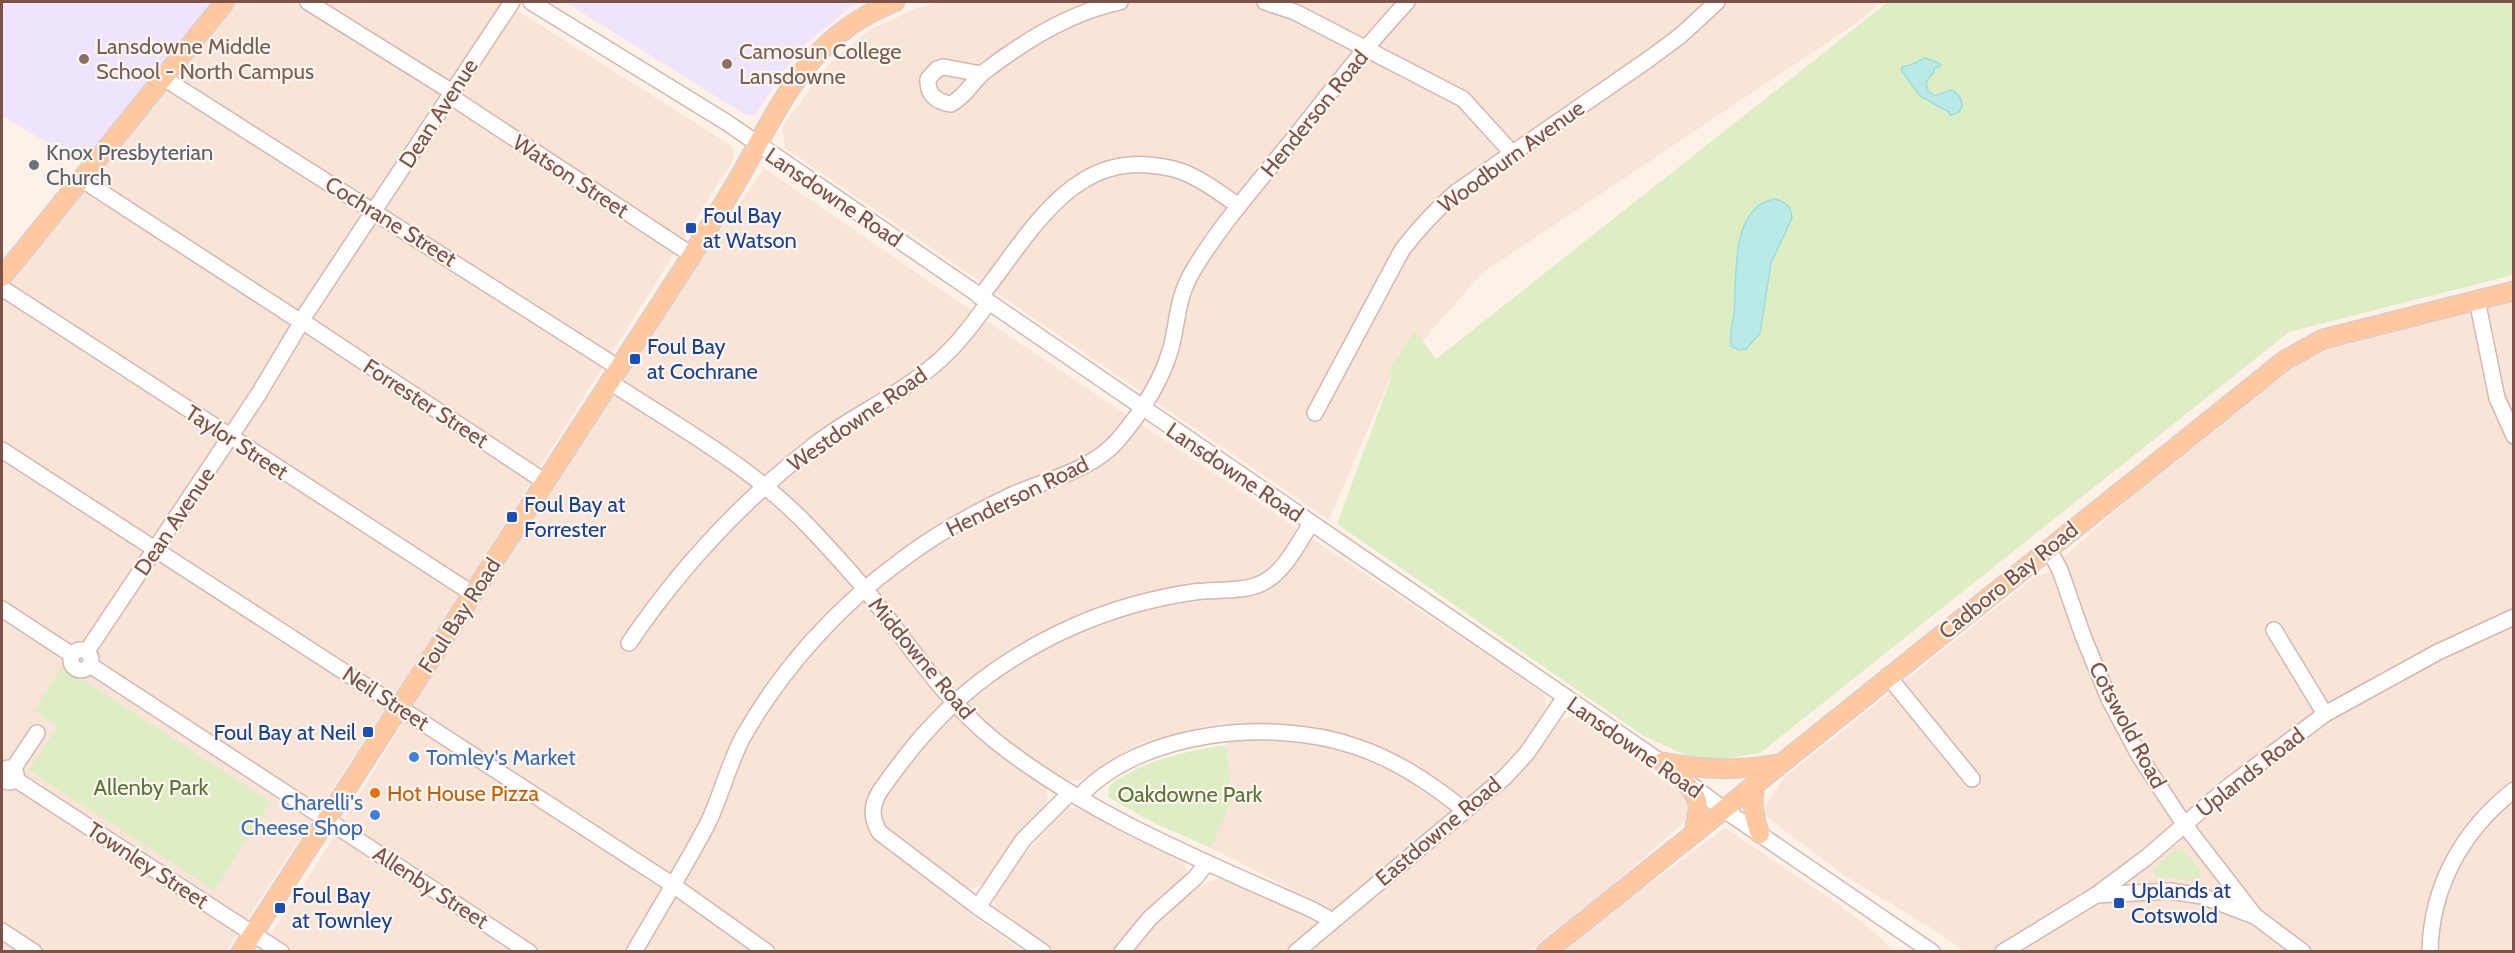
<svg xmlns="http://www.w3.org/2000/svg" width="2515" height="953" font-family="Cabin,sans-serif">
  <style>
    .residential { fill: #f9e4d8 }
    .education { fill: #eee4fb }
    .green { fill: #ddeec4 }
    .water { fill: #baeae8; stroke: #9fdddb; stroke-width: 1.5 }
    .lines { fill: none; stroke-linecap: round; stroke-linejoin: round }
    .minor-casing { stroke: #d4b8af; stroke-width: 18 }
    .major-casing { stroke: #dacecc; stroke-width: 21 }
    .minor { stroke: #fff; stroke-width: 15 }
    .major { stroke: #ffc89e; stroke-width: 18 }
    .education-dot { fill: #8d6e63; stroke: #fff6f0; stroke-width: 2 }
    .worship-dot { fill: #6b7280; stroke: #fff6f0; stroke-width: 2 }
    .transit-dot { fill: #1a4fb4; stroke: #fff6f0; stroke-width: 2 }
    .shop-dot { fill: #3f7fe0; stroke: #fff6f0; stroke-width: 2 }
    .food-dot { fill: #e8710a; stroke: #fff6f0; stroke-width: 2 }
    .labels { text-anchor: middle; stroke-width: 4.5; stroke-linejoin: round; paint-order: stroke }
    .education-label { font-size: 22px; fill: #785e54; stroke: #fff6f0; text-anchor: start }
    .street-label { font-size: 22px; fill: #7b5148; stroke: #fff6f0 }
    .worship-label { font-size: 22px; fill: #5b616d; stroke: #fff6f0; text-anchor: start }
    .transit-label { font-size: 22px; fill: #164399; stroke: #fff6f0; text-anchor: start }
    .shop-label { font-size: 22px; fill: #366cbe; stroke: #fff6f0; text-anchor: start }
    .park-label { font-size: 22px; fill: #57763a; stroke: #fff6f0 }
    .food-label { font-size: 22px; fill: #c56008; stroke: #fff6f0; text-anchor: start }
  </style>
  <rect width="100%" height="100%" fill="#fef1e8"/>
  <g class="residential">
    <path d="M238,2H504L732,146L734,158L456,601L226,951L2,952V292Z"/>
    <path d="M938,2H1881L1858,22L1482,273L1390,378L1329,520L785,148L782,127L830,63L869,30L915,9Z"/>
    <path d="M764,168L994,326L1542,692L1546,699L1545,710L1559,721L1573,715L1579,718L1685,797L1688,819L1606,891L1528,951H1056L996,909L994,901L997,892L1015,865L1061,815L1069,808H1079L1132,837L1181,859L1187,869L1186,875L1176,883L1190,894L1207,883L1221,878L1304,915L1311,899L1211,848L1232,800L1226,745L1228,721L1140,743L1079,781H1068L1046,790L1048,799L1044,807L1020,832L983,884L970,890L967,912L1022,951L259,952L332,840L548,482Z"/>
    <path d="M2513,295V951H1964L1933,929L1845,876L1760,812L1786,776L2037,575L2045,574L2284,359Z"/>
    <path d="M1725,828L1834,901L1864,924L1895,951H1565L1626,901Z"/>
  </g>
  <g class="education">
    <path d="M2,2H214L81,162L2,116Z"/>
    <path d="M565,2H857L809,41L783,72L756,114L751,116L746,115Z"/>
  </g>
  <g class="green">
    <path d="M1888,2H2513V275L2289,332L1760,753L1709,761L1688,756L1644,736L1337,524L1392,375L1387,373L1415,331L1436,359Z"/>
    <path d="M62,666L271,802L214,890L29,770L58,726L34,711Z"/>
    <path d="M1226,745L1232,800L1211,848L1154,823L1108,797L1109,786C1140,761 1187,751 1226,745Z"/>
    <path d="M2180,850L2187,854L2201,872L2199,880L2196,881L2156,877L2153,871C2158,863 2171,851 2180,850Z"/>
  </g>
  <g class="water">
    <path d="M1924,58L1937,62L1941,65L1934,69V72L1926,82L1928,91L1935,96L1952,90C1964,97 1967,113 1950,115L1949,112L1920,96L1901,70L1903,66H1909Z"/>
    <path d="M1775,199L1783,202L1790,208L1792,218L1771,263L1760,333L1746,349L1739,350L1731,346C1729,334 1733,325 1734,314C1737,281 1729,206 1775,199Z"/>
  </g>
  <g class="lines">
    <g class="minor-casing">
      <g id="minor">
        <path d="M308,2L452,92"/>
        <path d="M531,2L726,122L1671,769"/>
        <path d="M1265,2L1295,12L1463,99L1512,153"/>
        <path d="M981,74L944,67L937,69L928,79C927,95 937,102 951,104C966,96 972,82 984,72C1024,41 1071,12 1120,2"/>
        <path d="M162,77L619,368"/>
        <path d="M450,96L692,255"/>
        <path d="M81,179L295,318"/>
        <path d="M2,288L473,594"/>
        <path d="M980,297C1024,243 1067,157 1148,165C1163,166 1179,169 1192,176C1209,184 1224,196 1239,206"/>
        <path d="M2477,300L2497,398L2514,436"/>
        <path d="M305,315L512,2"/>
        <path d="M308,325L544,481"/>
        <path d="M610,382C679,427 754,468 811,529C829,548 848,569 865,589C907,641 942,698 994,740C1089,816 1204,861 1313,910L1331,920"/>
        <path d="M1315,413L1402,250C1418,229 1435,211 1455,193L1649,59L1680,36L1717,2"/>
        <path d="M2,450L673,885L767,952"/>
        <path d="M2048,548L2060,570L2083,636L2109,699L2140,757L2184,824L2255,916L2303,952"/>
        <path d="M2,609L72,655"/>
        <path d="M2274,630L2325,714"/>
        <path d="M629,643C680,568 741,502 813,446C851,416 897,397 934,365C956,347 972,325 988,303"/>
        <circle cx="81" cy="660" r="10"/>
        <path d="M87,651L258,395L298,328"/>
        <path d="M90,665L529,952"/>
        <path d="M1888,676L1972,779"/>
        <circle cx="9" cy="775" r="7"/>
        <path d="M13,769L37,733"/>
        <path d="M15,779L281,952"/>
        <path d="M1690,784L1723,809L1932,952"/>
        <path d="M1079,797C1140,730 1272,718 1354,746C1395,759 1431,783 1464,810"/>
        <path d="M2096,895L2170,891L2202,896L2254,916"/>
        <path d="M978,907L1023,840L1070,793"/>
        <path d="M2,931L34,952"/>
        <path d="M634,952C659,909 684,868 707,825C721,797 728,765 743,737C782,668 839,605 903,559C937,533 974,513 1012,495C1048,479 1091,471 1118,440C1141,413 1161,383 1171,348C1179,317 1176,299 1194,269C1221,224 1257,184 1290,143C1328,95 1365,47 1407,2"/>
        <path d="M1043,952L978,907L879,832C871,816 871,806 880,791C895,770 910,749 928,730C967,686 1019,651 1072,627C1110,610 1153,598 1194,592C1217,589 1246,593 1266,581C1286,569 1298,543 1311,524"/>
        <path d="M1122,952L1150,918L1195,878L1207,863"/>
        <path d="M1296,952L1505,777L1527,753L1565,697"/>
        <path d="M2003,952L2096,895L2147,857L2228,787L2325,714L2438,652L2514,617"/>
        <path d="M2430,952C2431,886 2463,830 2514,790"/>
      </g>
    </g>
    <g class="major-casing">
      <g id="major">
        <path d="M2,277L225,2"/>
        <path d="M1662,762C1706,770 1734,771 1778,764"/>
        <path d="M1680,777C1700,798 1701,803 1694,832"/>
        <path d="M1756,783C1751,801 1753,816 1760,834"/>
        <path d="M241,952L692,255C711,223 732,192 749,160C787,90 817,32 895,2"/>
        <path d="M1546,952L2285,360L2323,339L2514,291"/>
      </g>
    </g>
    <use href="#minor" class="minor"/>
    <use href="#major" class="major"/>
  </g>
  <g class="education-dot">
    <circle cx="84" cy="59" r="6"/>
    <circle cx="727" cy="64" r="6"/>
  </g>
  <circle class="worship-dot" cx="34" cy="165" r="6"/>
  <g class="transit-dot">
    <rect x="685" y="222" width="12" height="12" rx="3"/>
    <rect x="629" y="353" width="12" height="12" rx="3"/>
    <rect x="506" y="511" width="12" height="12" rx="3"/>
    <rect x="362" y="726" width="12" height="12" rx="3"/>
    <rect x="2113" y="897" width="12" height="12" rx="3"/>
    <rect x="274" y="902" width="12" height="12" rx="3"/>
  </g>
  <g class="shop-dot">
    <circle cx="414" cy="757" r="6"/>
    <circle cx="375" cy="815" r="6"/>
  </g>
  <circle class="food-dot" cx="375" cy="793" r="6"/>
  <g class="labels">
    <g class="education-label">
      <text x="96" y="54">Lansdowne Middle<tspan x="96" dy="25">School - North Campus</tspan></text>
      <text x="739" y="59">Camosun College<tspan x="739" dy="25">Lansdowne</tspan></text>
    </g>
    <g class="street-label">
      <text transform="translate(438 113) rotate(-57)" y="8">Dean Avenue</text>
      <text transform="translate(1314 113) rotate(-51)" y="8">Henderson Road</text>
      <text transform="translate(1511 156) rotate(-36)" y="8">Woodburn Avenue</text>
      <text transform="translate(571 176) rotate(33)" y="8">Watson Street</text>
      <text transform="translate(834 197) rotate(34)" y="8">Lansdowne Road</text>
      <text transform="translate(391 221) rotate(32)" y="8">Cochrane Street</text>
      <text transform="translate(426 403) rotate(33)" y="8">Forrester Street</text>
      <text transform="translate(857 419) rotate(-35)" y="8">Westdowne Road</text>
      <text transform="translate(237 442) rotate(33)" y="8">Taylor Street</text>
      <text transform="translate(1235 472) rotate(34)" y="8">Lansdowne Road</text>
      <text transform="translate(1017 496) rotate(-26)" y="8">Henderson Road</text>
      <text transform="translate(174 521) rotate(-56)" y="8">Dean Avenue</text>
      <text transform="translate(2008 580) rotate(-39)" y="8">Cadboro Bay Road</text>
      <text transform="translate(459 615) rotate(-57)" y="8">Foul Bay Road</text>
      <text transform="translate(922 658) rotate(50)" y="8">Middowne Road</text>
      <text transform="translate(386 698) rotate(33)" y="8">Neil Street</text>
      <text transform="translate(2128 725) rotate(62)" y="8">Cotswold Road</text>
      <text transform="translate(1635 747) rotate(35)" y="8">Lansdowne Road</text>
      <text transform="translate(2250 772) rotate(-38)" y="8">Uplands Road</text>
      <text transform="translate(1438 831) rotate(-40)" y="8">Eastdowne Road</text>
      <text transform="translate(148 865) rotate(33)" y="8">Townley Street</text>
      <text transform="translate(431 887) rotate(33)" y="8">Allenby Street</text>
    </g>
    <g class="worship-label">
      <text x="46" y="160">Knox Presbyterian<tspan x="46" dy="25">Church</tspan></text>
    </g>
    <g class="transit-label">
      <text x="703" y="223">Foul Bay<tspan x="703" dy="25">at Watson</tspan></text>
      <text x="647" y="354">Foul Bay<tspan x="647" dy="25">at Cochrane</tspan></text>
      <text x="524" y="512">Foul Bay at<tspan x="524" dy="25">Forrester</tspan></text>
      <text x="356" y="740" text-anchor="end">Foul Bay at Neil</text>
      <text x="2131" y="898">Uplands at<tspan x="2131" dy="25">Cotswold</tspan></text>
      <text x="292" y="903">Foul Bay<tspan x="292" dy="25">at Townley</tspan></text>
    </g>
    <g class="shop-label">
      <text x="426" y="765">Tomley's Market</text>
      <text x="363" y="810" text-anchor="end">Charelli's<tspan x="363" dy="25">Cheese Shop</tspan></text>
    </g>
    <g class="park-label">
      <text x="151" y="795">Allenby Park</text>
      <text x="1190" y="802">Oakdowne Park</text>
    </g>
    <g class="food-label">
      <text x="387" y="801">Hot House Pizza</text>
    </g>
  </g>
  <rect width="2515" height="953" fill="none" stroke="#7b5148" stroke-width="6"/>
</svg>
